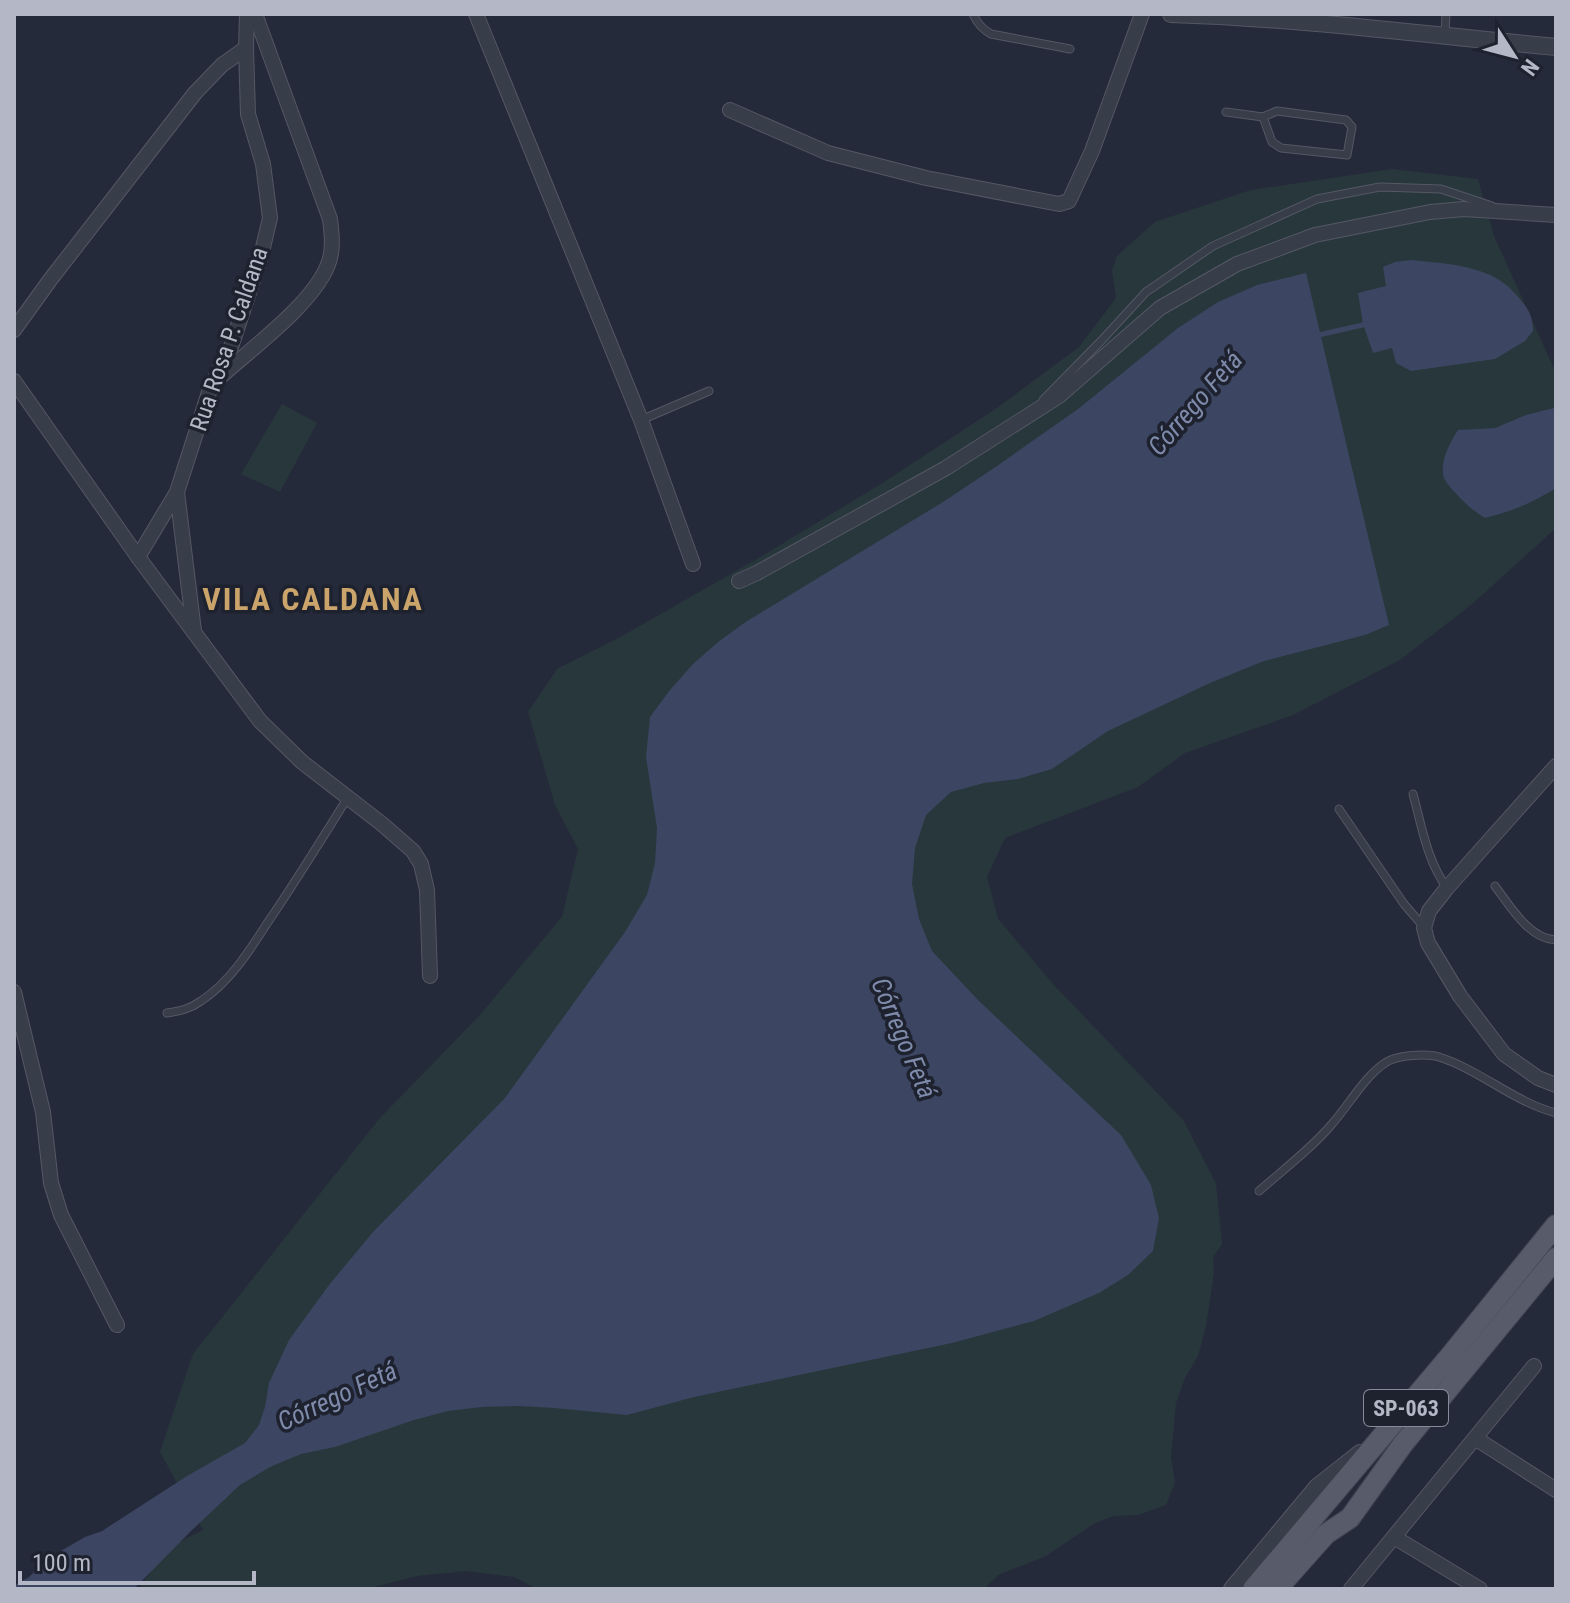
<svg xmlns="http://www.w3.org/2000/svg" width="1570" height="1603" font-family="'Roboto Condensed',sans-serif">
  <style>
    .green { fill: #28373c }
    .water { fill: #3c4561 }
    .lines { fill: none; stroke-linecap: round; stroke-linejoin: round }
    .stream { stroke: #3c4561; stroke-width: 5 }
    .service-casing { stroke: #545865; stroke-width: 9 }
    .minor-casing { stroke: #545865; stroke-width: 16 }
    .tertiary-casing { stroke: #545865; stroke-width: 18 }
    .primary-casing { stroke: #424653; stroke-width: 22 }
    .service { stroke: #383d4a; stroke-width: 7 }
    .minor { stroke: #383d4a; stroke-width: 14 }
    .tertiary { stroke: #383d4a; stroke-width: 16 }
    .primary { stroke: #575b6a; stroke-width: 20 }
    .labels { text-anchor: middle; stroke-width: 7; stroke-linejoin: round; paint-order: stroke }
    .shield { fill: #1e222f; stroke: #878b99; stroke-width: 2 }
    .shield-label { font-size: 22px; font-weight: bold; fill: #b4b8c6 }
    .street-label { font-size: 24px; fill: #b4b8c6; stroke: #1e222f }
    .water-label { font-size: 26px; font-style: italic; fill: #7e8aaa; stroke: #1e222f }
    .district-label { font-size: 32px; font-weight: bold; letter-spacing: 2px; fill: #caa46b; stroke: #1e222f }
  </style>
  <rect width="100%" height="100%" fill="#252a3a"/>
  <g class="green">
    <path d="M1392,169L1478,179L1494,236L1556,373V528L1471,605L1400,660L1293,715L1185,753L1138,787L1005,838L987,877L998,919L1054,985L1184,1121L1216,1184L1222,1244L1213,1257L1214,1273L1206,1326L1198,1356L1185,1378L1176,1403L1171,1457L1175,1483L1166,1505L1138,1515L1114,1516L1095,1523L1046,1556L998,1575L984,1589H537L514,1577L466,1571L417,1576L366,1589H138L161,1558L179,1542L203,1530L160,1452L193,1354L379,1119L480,1015L562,917L578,849L555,805L528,712L557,669L624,635L757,559L881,484L997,408L1079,347L1116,298L1112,271L1117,256L1155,222L1251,190Z"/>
    <path d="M282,404L317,423L280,492L241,474Z"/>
  </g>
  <g class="water">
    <path d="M1411,260C1450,264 1494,265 1519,298C1529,310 1533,316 1533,331L1525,341L1495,359L1411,371L1396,363L1392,348L1373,353L1363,324L1358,293L1386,286L1383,267L1395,262Z"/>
    <path d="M1306,273L1389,625L1365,635L1264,661L1210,683L1108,731L1052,769L1018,779L984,783L951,792L926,815L915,848L912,884L919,919L932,951L979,1001L1121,1135L1151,1185L1159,1218L1153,1251L1128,1275L1099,1293L1034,1321L952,1343L694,1397L627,1415L554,1408L519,1406L482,1407L448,1411L414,1420L335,1447L301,1454L270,1467L240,1485L190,1532L134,1589H17L47,1559L85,1537L102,1531L187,1476L245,1443L259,1425L265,1407L269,1383L289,1340L329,1285L373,1232L505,1098L625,932L647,895L655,863L657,828L646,757L650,717L670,690L693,664L718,642L747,621L943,502L994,468L1078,409L1178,328L1218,302L1257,285Z"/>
    <path d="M1554,408H1556V488C1532,503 1513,511 1485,518C1475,512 1468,506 1460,498C1455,492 1447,485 1444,478C1439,463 1450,442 1458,430L1495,428L1526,415Z"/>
  </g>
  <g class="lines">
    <g class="stream">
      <path d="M1314,336L1367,324"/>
      <path d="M14,1589L27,1581"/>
    </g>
    <g class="service-casing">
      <g id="service">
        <path d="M973,14C977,23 982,29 991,34L1070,49"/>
        <path d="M1445,34L1446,14"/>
        <path d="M1226,112L1263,117L1277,111L1346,120L1352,127L1347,155L1281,148L1272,142L1263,117"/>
        <path d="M1043,400L1101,341L1146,292L1213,246L1317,199L1380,187L1441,189L1492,206"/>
        <path d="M641,420L709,391"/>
        <path d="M1413,794C1422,827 1427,861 1447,888"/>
        <path d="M1339,809L1404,904L1423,926"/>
        <path d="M1495,886C1510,906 1529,939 1556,940"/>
        <path d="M167,1013C180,1011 190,1009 201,1001C230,982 250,950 268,922C296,881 322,839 348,797"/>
        <path d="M1259,1191C1284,1169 1311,1149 1332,1124C1348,1106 1365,1076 1385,1063C1396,1055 1426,1053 1439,1057C1480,1070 1514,1102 1556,1113"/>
      </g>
    </g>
    <g class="minor-casing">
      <g id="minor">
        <path d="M476,14L641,420L693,564"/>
        <path d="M730,110L828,153L926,178L1059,204L1069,201L1092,151L1142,14"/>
        <path d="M14,330L50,280L195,93L222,65L246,48"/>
        <path d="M220,377C251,349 311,305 327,267C334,252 332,235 330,219L255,14"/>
        <path d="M14,381L138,557L260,721L302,762L382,824L413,851L421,864L427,890L430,976"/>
        <path d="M177,492L194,631"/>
        <path d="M138,557L177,492L211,386L231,347L261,256L270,218L263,164L248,114L246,48L247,14"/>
        <path d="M739,581L757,573L946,468L1059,396L1160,308L1237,264L1315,235L1430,212L1464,209L1556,215"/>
        <path d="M1556,766L1447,888L1429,911L1424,928L1428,943L1460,996L1504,1054L1538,1078L1556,1085"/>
        <path d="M14,992L43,1112L51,1183L61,1215L117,1325"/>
        <path d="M1475,1438L1556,1490"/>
        <path d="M1394,1537L1480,1589"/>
        <path d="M1351,1589L1534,1366"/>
      </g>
    </g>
    <g class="tertiary-casing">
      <g id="tertiary">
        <path d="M1171,14C1300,18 1428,35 1556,47"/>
        <path d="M1232,1589L1317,1487L1360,1453"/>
      </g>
    </g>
    <g class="primary-casing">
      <g id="primary">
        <path d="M1253,1589L1450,1356L1556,1225"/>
        <path d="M1277,1589L1326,1534L1350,1518L1403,1444L1556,1258"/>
      </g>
    </g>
    <use href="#service" class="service"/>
    <use href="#minor" class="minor"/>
    <use href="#tertiary" class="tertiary"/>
    <use href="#primary" class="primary"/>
  </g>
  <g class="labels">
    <rect class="shield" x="1364" y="1390" width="84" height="36" rx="6"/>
    <g class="shield-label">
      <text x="1406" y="1416">SP-063</text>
    </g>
    <g class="street-label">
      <text transform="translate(229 339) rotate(-71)" y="8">Rua Rosa P. Caldana</text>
    </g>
    <g class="water-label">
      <text transform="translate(1195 403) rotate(-49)" y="9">Córrego Fetá</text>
      <text transform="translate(904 1038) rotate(67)" y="9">Córrego Fetá</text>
      <text transform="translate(337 1396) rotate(-25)" y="9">Córrego Fetá</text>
    </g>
    <g class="district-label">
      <text x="313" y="610">VILA CALDANA</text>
    </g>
  </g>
  <rect width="1570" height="1603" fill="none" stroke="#b4b8c6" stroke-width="32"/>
  <g transform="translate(1514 56) rotate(126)" stroke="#1e222f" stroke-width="6" paint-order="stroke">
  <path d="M0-6L14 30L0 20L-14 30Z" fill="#b4b8c6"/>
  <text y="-12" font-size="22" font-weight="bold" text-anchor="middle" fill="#b4b8c6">N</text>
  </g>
  <path d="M20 1571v12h234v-12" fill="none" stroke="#b4b8c6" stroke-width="4"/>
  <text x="32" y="1571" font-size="24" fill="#b4b8c6" stroke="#1e222f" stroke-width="6" paint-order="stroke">100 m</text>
</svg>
